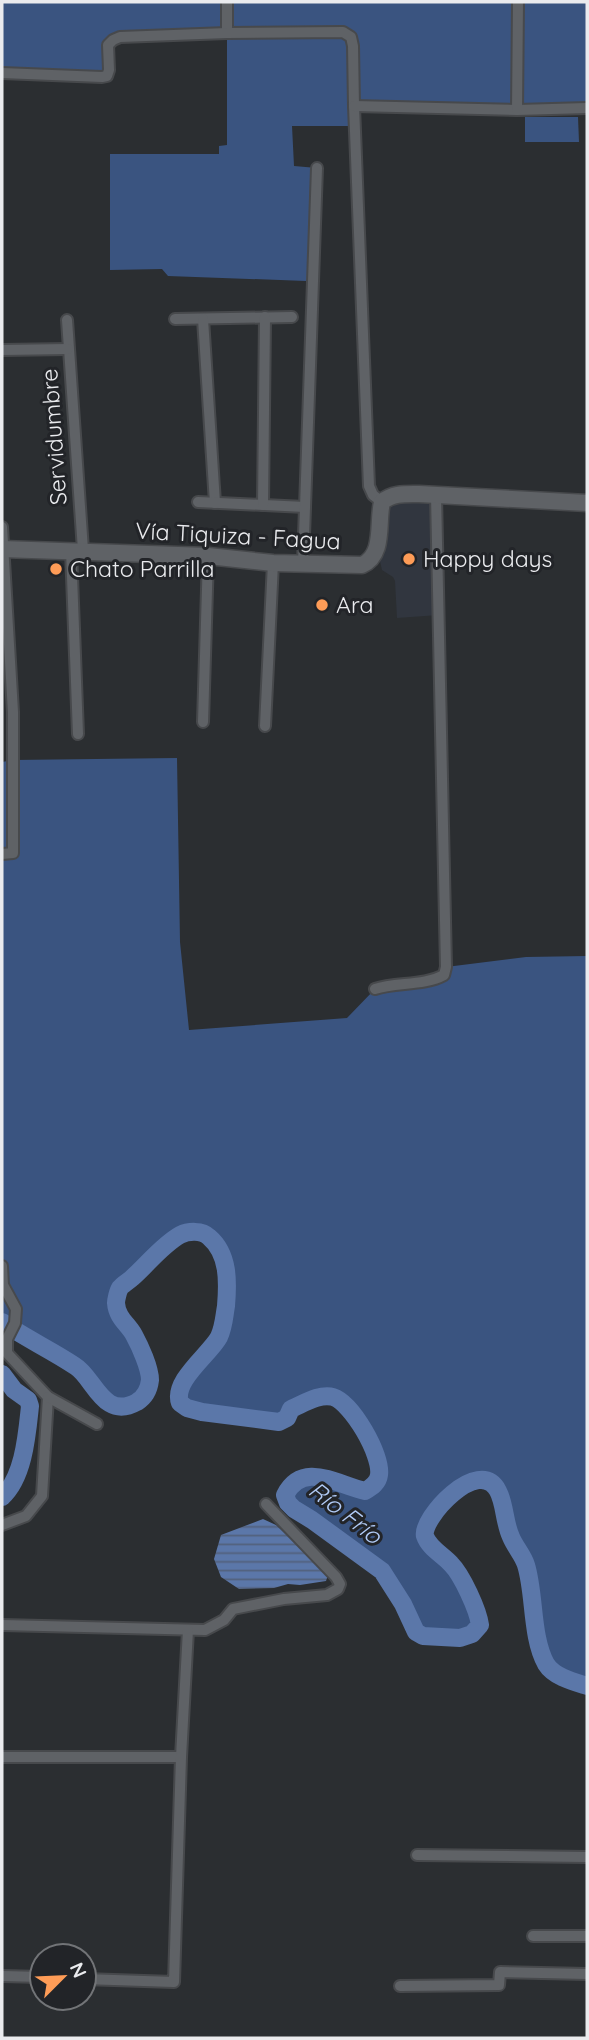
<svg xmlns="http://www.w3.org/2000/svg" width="589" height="2040" font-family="Quicksand,sans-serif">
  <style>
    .built { fill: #31363f }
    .green { fill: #3a5480 }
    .water { fill: url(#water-rules) }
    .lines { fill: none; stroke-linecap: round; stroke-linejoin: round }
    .river { stroke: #5b77a9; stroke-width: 18 }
    .street-casing { stroke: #47494c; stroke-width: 14 }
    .secondary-casing { stroke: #47494c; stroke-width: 19 }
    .street { stroke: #5f6266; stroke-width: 10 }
    .secondary { stroke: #5f6266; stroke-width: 16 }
    .poi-dot { fill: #fe9c57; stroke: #222428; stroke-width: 2.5 }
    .labels { text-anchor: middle; stroke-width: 6; stroke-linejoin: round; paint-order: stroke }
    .street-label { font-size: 23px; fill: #eaebee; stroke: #222428 }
    .poi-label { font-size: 23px; fill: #eaebee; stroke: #222428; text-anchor: start }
    .water-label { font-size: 24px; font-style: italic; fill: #b1cbf7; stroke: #222428 }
  </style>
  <defs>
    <pattern id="water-rules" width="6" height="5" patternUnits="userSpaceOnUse" patternTransform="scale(1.75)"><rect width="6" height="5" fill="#5b77a9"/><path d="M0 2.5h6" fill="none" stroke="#52617d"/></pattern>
  </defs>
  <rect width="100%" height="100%" fill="#2b2e31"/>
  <path class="built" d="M436,495L439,615L397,618L395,581L393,577L382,570L377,548L382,502Z"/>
  <g class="green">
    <path d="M2,2H587V108L354,106L355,126H292L294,166L317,168L314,269L306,281L168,276L162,269L110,270V154H219V146L227,145V33L113,40L107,76L2,73Z"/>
    <path d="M525,117H578L579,142H525Z"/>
    <path d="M177,758L180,942L189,1030L347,1018L375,989L436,980L446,967L526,957L587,956V1686L569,1681L551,1671L546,1663L534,1622L526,1563L511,1537L497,1488L488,1482H469L451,1493L425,1529C425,1546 441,1553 451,1564C461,1575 478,1611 480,1625L472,1634L460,1638L423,1636L416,1632L403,1604L382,1571L312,1520L294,1509L288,1503L285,1495C303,1460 337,1485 365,1491C371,1487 378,1483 379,1475C382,1455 352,1403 333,1397C320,1393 304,1404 292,1408L287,1418L279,1422L202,1412L187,1408L180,1403C172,1381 210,1354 219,1337C224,1326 224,1317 226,1306C228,1282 229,1254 209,1237C202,1230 188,1231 180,1235C161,1246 148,1264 132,1278C129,1281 123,1284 120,1288C118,1291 116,1300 116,1303C117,1318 128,1324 134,1335C140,1346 150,1368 150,1380C149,1389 145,1397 137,1402C103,1420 94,1377 75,1366C51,1350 25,1338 2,1322V762L13,760Z"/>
  </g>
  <path class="water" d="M263,1519L276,1525L328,1575L326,1581L300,1585L288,1584L274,1588L239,1589L221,1577L214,1559L221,1535Z"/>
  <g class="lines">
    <g class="river">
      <path d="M2,1322C25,1338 51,1350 75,1366C94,1377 103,1421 137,1402C145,1397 149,1389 150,1380C150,1368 140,1346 134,1335C128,1324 117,1318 116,1303C116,1300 118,1291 120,1288C123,1284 129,1281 132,1278C148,1264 161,1246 180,1235C188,1231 202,1230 209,1237C229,1254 228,1282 226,1306C224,1317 224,1326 219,1337C210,1354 172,1381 180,1403L187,1408L202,1412L279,1422L287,1418L291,1409C303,1404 320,1393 333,1397C352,1403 382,1455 379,1475C378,1483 372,1487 365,1491C337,1485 303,1460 285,1495L288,1503L294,1509L312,1520L382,1571L403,1604L416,1632L423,1636L460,1638L472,1634L480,1625C478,1610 462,1575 451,1564C443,1555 429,1548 425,1536C420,1520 479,1454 498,1491C505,1504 504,1522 511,1537C515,1547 523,1555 526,1565C535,1594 531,1637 546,1664C554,1677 574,1682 587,1686"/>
      <path d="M2,1374L14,1390L28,1400L30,1406C27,1434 24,1477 2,1497"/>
    </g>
    <g class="street-casing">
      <g id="street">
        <path d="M227,2V33"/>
        <path d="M2,73L102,77L107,76L109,70L108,45L113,40L120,37L227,33L343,32L351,37L353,46L354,106L369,486L373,495L382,502"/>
        <path d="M354,106L517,110L587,108"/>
        <path d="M517,110L518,2"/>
        <path d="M175,319L292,317"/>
        <path d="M203,319L215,503"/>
        <path d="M67,320L83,550"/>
        <path d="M2,350L68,349"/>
        <path d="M198,502L305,507"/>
        <path d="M263,505L265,317"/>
        <path d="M2,527L13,712V853L2,854"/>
        <path d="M71,550L78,734"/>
        <path d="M303,564L317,168"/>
        <path d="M203,722L208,556"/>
        <path d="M265,726L273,563"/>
        <path d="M375,989C396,982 424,986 444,975L446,967L436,495"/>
        <path d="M2,1266L3,1285L16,1309L15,1323L7,1339V1353L48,1397L42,1496L26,1516L2,1525"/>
        <path d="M48,1397L97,1424"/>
        <path d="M2,1625L205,1630L224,1620L233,1609L284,1599L327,1595L338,1589L340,1584L336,1577L266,1504"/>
        <path d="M2,1757H181"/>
        <path d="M417,1855L587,1857"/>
        <path d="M533,1936H587"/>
        <path d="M2,1976L42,1977"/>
        <path d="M84,1979L174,1982L181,1757L188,1630"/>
        <path d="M400,1986L499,1985L500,1972L587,1974"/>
      </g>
    </g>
    <g class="secondary-casing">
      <path id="secondary" d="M2,549L208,556L273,563L362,565C385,555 377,523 382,502C393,493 405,494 419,494L587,503"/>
    </g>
    <use href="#street" class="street"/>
    <use href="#secondary" class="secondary"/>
  </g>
  <g class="poi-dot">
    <circle cx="409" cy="559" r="7"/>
    <circle cx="56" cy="569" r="7"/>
    <circle cx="322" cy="605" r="7"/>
  </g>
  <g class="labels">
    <g class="street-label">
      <text transform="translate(54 437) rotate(-94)" y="8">Servidumbre</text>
      <text transform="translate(238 536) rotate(3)" y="8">Vía Tiquiza - Fagua</text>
    </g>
    <g class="poi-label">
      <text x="423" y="567">Happy days</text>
      <text x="70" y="577">Chato Parrilla</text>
      <text x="336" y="613">Ara</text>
    </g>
    <g class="water-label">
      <text transform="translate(345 1513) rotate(38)" y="8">Río Frío</text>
    </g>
  </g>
  <rect width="589" height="2040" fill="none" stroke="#eaebee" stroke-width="7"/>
  <g transform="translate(63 1977) rotate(66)"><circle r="33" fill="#222428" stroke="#727477" stroke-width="2"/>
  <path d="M0-5L12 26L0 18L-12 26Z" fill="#fe9c57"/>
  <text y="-10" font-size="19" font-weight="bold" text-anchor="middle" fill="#eaebee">N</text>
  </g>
</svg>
